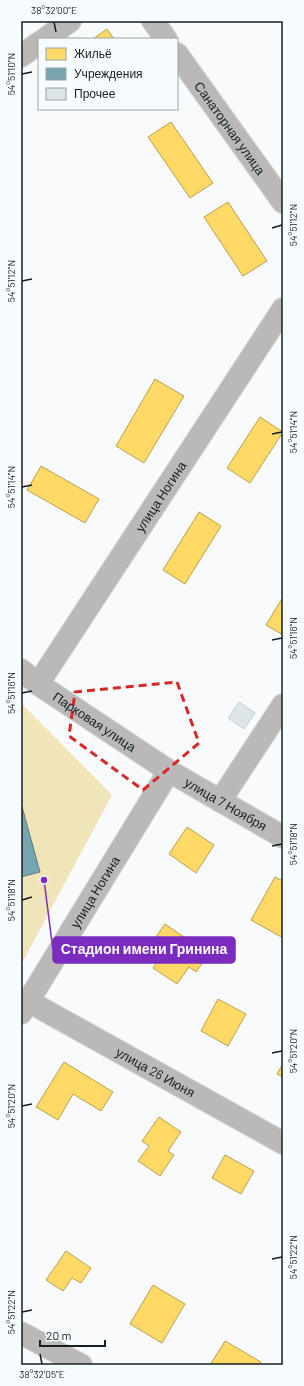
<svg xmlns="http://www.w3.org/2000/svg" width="304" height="1386" font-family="Barlow,sans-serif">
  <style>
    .green { fill: #f0e5b8 }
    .homes { fill: #ffd966; stroke: #b9a152 }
    .public { fill: #76a5af; stroke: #597d85 }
    .building { fill: #dde5e9; stroke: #c9cfd2 }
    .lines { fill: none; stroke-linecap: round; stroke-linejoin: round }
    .minor-casing { stroke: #d5d7d8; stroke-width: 24 }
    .minor { stroke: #bab9b8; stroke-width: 22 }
    .marked { fill: none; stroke: #d62828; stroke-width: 3; stroke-dasharray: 8 5; stroke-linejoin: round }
    .ticks { fill: none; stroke: #151f23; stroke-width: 1.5 }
    .labels { text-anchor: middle; stroke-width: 4; stroke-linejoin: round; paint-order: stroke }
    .street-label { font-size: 13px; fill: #151f23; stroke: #f6fbfe }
    .leader { fill: none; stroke: #7b2cbf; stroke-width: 1.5 }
    .callout-dot { fill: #7b2cbf; stroke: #f6fbfe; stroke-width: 1.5 }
    .callout { fill: #7b2cbf; stroke: #7b2cbf; stroke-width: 1.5 }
    .callout-label { font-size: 14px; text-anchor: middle; font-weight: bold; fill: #fff }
    .neatline { fill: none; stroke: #151f23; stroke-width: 1.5 }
    .ticks-label { font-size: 10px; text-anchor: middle; fill: #151f23 }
  </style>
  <rect width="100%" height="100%" fill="#f8fafc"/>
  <path class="green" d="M21,703L112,795L21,965Z"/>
  <g class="homes">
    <path d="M107,29L114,39H93Z"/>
    <path d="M171,122L213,183L190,198L148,137Z"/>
    <path d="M228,202L267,261L243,276L204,217Z"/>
    <path d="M155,379L184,396L144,463L116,446Z"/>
    <path d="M260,417L283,432L250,483L227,468Z"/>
    <path d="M41,466L99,499L85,523L27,490Z"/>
    <path d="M199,512L221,526L185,584L163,570Z"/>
    <path d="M283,597V635L266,625Z"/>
    <path d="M187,827L214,845L196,873L169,854Z"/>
    <path d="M275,877L283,881V938L251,920Z"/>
    <path d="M165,924L209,954L196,972L189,967L177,984L153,968L164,952L151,944Z"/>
    <path d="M218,999L246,1014L228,1046L201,1031Z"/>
    <path d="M64,1062L113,1092L101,1111L73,1094L58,1120L36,1107Z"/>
    <path d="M283,1064V1077L277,1074Z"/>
    <path d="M159,1117L181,1132L168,1151L174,1155L160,1176L138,1161L149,1146L142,1141Z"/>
    <path d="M225,1155L254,1171L241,1194L212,1178Z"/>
    <path d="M66,1251L91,1268L81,1283L72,1278L63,1291L46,1280Z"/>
    <path d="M153,1285L185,1304L162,1343L130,1324Z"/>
    <path d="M225,1341L261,1362L259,1365H210Z"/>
  </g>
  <path class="public" d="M21,803L40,872L21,877Z"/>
  <path class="building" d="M239,702L255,713L244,729L228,718Z"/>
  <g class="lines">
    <g class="minor-casing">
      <g id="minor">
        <path d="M153,21L166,39"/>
        <path d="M45,39L70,21"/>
        <path id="s1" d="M177,54L283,202"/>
        <path d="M21,56L39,43"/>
        <path id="s2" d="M21,670L38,684L169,771L283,837"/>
        <path id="s3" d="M38,684L283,309"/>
        <path d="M220,801L283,705"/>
        <path id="s4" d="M28,1001L283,1143"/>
        <path id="s5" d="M21,1013L169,771"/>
        <path d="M21,1333L81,1365"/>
      </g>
    </g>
    <use href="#minor" class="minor"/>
  </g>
  <path class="marked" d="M177,682L199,743L143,790L69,736L75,692Z"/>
  <path class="ticks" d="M54,22L56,32M22,74L32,72M272,228L282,225M22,281L32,279M272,434L282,432M22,487L32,485M272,640L282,638M22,693L32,691M272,846L282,844M22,900L32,897M272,1053L282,1051M22,1106L32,1104M272,1259L282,1257M22,1312L32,1310M40,1354L42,1364"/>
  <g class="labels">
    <g class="street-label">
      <text dy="5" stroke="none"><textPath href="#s1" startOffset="91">Санаторная улица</textPath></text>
      <text dy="5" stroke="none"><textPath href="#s3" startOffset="224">улица Ногина</textPath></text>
      <text dy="5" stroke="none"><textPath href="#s2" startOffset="90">Парковая улица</textPath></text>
      <text dy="5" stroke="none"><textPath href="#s2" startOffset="245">улица 7 Ноября</textPath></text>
      <text dy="5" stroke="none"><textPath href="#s5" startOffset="142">улица Ногина</textPath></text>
      <text dy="5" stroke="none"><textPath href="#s4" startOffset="146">улица 26 Июня</textPath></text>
    </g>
  </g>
  <path class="leader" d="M44 880L53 950"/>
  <circle class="callout-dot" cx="44" cy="880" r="4"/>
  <rect class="callout" x="53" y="937" width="182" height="26" rx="4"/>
  <g class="callout-label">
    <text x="144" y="954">Стадион имени Гринина</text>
  </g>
  <rect width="304" height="1386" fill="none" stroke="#f6fbfe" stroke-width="44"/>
  <rect x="38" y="38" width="140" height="72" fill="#f6fbfe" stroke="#9ca3a6"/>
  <rect x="46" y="48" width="20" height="12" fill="#ffd966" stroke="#9ca3a6"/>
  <text x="74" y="58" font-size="12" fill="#151f23">Жильё</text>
  <rect x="46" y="68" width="20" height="12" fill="#76a5af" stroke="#9ca3a6"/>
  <text x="74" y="78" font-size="12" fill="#151f23">Учреждения</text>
  <rect x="46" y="88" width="20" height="12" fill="#dde5e9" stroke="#9ca3a6"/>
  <text x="74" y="98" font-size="12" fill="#151f23">Прочее</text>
  <path d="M40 1340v6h65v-6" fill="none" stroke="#151f23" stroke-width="2"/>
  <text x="46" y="1340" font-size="12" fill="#151f23" stroke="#f6fbfe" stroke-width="3" paint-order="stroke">20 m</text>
  <rect x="22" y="22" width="260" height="1342" class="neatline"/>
  <g class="ticks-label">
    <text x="54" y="14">38°32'00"E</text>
    <text transform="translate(11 74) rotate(-90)" y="4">54°51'10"N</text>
    <text transform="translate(293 225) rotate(-90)" y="4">54°51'12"N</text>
    <text transform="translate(11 281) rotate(-90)" y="4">54°51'12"N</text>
    <text transform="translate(293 432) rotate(-90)" y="4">54°51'14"N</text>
    <text transform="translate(11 487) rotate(-90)" y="4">54°51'14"N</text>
    <text transform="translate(293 638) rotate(-90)" y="4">54°51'16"N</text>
    <text transform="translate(11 693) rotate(-90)" y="4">54°51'16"N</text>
    <text transform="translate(293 844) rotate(-90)" y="4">54°51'18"N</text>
    <text transform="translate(11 900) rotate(-90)" y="4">54°51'18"N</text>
    <text transform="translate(293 1051) rotate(-90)" y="4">54°51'20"N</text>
    <text transform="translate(11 1106) rotate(-90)" y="4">54°51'20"N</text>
    <text transform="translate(293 1257) rotate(-90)" y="4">54°51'22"N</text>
    <text transform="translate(11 1312) rotate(-90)" y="4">54°51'22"N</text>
    <text x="42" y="1378">38°32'05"E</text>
  </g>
</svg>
